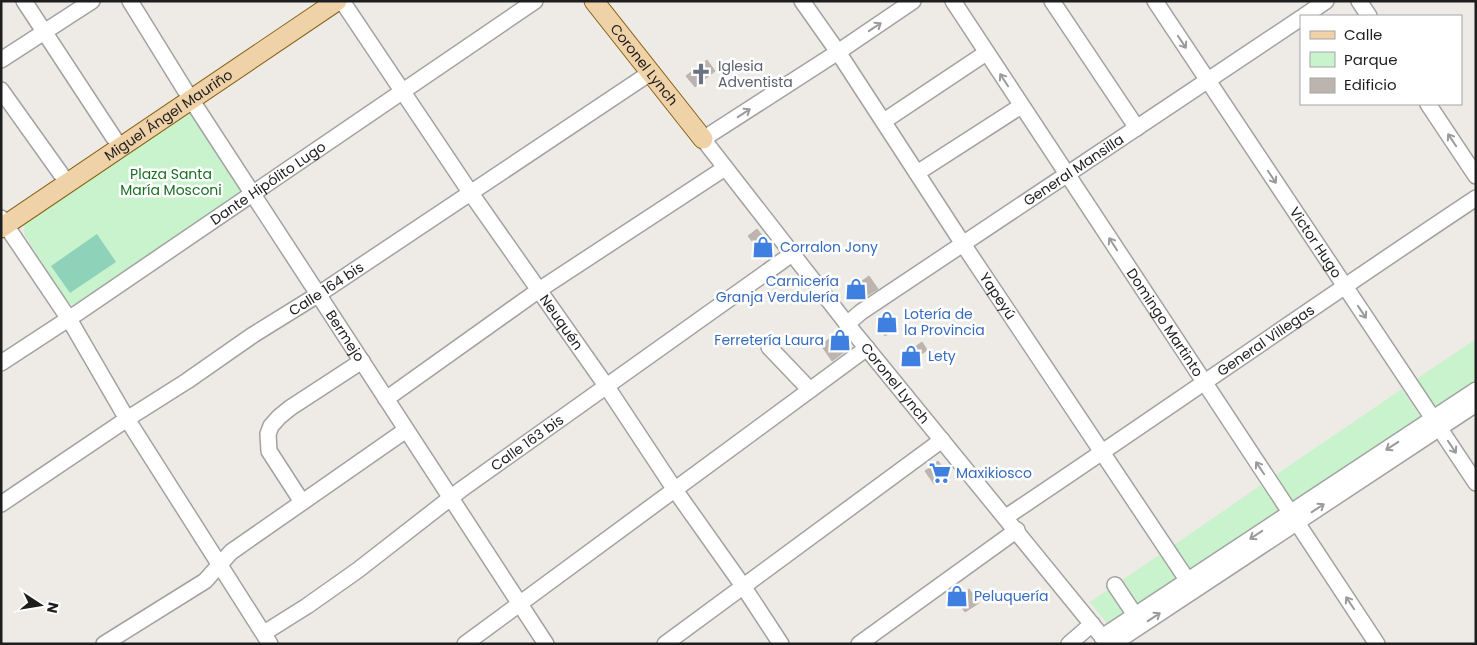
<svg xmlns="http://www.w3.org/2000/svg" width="1477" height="645" font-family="Poppins,sans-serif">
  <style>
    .park { fill: #c8f3cc }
    .pitch { fill: #8ed3b9 }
    .building { fill: #bbb4af; stroke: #beb3aa }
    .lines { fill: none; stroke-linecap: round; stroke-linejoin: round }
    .minor-casing { stroke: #a2a2a2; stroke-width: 18 }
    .major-casing { stroke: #866213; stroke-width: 21 }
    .minor { stroke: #fff; stroke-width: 15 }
    .major { stroke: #f0d2a9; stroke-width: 19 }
    .oneway { stroke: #9a9a9a }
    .labels { text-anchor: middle; stroke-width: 5; stroke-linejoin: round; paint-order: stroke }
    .street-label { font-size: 14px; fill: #1e1e1e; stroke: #fff }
    .worship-label { font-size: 14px; fill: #5b616d; stroke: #fff; text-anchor: start }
    .park-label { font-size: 14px; fill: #196f22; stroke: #fff }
    .shop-label { font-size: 14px; fill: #366cbe; stroke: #fff; text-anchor: start }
  </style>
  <rect width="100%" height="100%" fill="#eeebe6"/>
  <g class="park">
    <path d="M189,112L193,113L244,186L243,195L78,303L73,305L68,303L24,234V225L27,218Z"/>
    <path d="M1476,339V384L1436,411L1415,380Z"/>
    <path d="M1402,389L1423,421L1293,506L1274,476Z"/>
    <path d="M1261,485L1282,514L1192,572L1174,545Z"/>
    <path d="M1162,553L1179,581L1109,626L1090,602Z"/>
  </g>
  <path class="pitch" d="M97,234L116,262L70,293L51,266Z"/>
  <g class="building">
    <path d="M707,60L715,71L695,87L686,76Z"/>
    <path d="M757,229L773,249L764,256L748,236Z"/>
    <path d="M869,276L878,289L863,298L857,296L852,288Z"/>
    <path d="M888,312L898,326L885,336L878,325L879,319Z"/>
    <path d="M840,331L851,347L832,361L821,345Z"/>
    <path d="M922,342L927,350L911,362L905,354Z"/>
    <path d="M938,461L948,474L934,484L925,471Z"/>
    <path d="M969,589L979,603L965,612L955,598Z"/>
  </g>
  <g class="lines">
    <g class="minor-casing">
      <g id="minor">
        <path d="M24,1L114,138"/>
        <path id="s1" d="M130,1L185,90L546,644"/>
        <path id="s2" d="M342,1L470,192L607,387L675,490L743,586L781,644"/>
        <path id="s3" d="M802,1L838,52L963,244L1194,590"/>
        <path id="s4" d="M913,1L838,52L703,139L847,324L1108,644"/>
        <path id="s5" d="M953,1L1377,644"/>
        <path d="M1052,1L1137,128"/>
        <path id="s6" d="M1155,1L1476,483"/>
        <path d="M1359,1L1369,16"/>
        <path d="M1304,16L1326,1"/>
        <path d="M1,60L92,1"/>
        <path d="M1,90L61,174"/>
        <path d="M1428,104L1476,176"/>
        <path d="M884,121L986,53"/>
        <path d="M917,173L1021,106"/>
        <path d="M1,218L69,319L127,419L270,644"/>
        <path id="s7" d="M847,324L861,312L1301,18"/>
        <path d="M769,347L810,390"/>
        <path id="s8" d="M1,363L79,312L535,1"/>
        <path d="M386,399L539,290L725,168"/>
        <path d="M302,502L269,451L268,434L271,426L279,417L290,408L362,361"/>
        <path id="s9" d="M1,504L127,419L187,381L253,335L319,294L650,73"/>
        <path id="s10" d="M1006,517C1163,412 1318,303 1476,198"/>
        <path d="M1115,585L1135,615"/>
        <path id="s11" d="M264,633L307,606L358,570L462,489L792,254"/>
        <path d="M1102,637L1476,390"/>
        <path d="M104,644L205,581L231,552L406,430"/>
        <path d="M465,644L867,348"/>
        <path d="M665,644L942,440"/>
        <path d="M859,644L1017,530"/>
        <path d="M1069,644L1092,624"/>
        <path d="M1113,644L1476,404"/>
      </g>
    </g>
    <g class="major-casing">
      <g id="major">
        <path id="s12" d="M594,1L703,139"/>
        <path id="s13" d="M1,228L337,1"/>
      </g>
    </g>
    <use href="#minor" class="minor"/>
    <use href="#major" class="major"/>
  </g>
  <defs><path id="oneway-shaft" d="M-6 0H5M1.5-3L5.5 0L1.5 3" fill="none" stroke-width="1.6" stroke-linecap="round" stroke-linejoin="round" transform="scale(1.25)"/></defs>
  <g class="oneway">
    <use href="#oneway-shaft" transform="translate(875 27) rotate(-34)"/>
    <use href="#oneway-shaft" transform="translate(1182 42) rotate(56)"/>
    <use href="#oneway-shaft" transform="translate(1004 80) rotate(-123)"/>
    <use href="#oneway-shaft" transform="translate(744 113) rotate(-33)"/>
    <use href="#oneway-shaft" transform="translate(1452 140) rotate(-124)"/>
    <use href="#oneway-shaft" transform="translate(1272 177) rotate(56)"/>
    <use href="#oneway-shaft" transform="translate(1113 244) rotate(-123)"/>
    <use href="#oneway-shaft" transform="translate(1362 312) rotate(56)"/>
    <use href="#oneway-shaft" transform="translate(1392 446) rotate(147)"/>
    <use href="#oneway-shaft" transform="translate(1452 447) rotate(56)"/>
    <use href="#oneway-shaft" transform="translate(1260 468) rotate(-124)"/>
    <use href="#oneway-shaft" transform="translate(1318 508) rotate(-33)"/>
    <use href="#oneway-shaft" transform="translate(1256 535) rotate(147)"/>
    <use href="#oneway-shaft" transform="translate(1350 603) rotate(-124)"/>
    <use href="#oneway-shaft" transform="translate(1154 617) rotate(-33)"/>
  </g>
  <defs>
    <g id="church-bare" transform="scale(1.725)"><path d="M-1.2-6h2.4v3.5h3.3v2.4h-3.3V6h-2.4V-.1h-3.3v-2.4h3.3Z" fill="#6b7280" stroke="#fff" stroke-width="2.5" paint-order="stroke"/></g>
    <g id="shop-bare" transform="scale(1.725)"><path d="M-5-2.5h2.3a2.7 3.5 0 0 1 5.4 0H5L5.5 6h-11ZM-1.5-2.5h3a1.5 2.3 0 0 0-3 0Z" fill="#3f7fe0" stroke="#fff" stroke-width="2.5" paint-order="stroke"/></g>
    <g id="supermarket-bare" transform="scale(1.725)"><path d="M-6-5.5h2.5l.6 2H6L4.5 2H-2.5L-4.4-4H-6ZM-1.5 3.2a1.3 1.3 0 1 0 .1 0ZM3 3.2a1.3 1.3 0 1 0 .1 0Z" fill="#3f7fe0" stroke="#fff" stroke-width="2.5" paint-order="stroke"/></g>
  </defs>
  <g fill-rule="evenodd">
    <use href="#church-bare" x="701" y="74"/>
    <use href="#shop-bare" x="763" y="247"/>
    <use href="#shop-bare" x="856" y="289"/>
    <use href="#shop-bare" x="887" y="322"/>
    <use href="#shop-bare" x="840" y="340"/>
    <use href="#shop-bare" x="911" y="356"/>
    <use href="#supermarket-bare" x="940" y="473"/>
    <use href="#shop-bare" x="957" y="596"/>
  </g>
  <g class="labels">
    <g class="street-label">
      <text dy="5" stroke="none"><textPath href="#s12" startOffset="81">Coronel Lynch</textPath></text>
      <text dy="5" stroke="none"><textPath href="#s13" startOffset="202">Miguel Ángel Mauriño</textPath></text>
      <text dy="5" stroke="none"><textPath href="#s7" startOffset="274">General Mansilla</textPath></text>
      <text dy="5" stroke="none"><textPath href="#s8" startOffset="322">Dante Hipólito Lugo</textPath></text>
      <text dy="5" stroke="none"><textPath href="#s6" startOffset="290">Victor Hugo</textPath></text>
      <text dy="5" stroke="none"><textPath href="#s9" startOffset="390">Calle 164 bis</textPath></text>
      <text dy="5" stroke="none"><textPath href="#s3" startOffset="354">Yapeyú</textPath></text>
      <text dy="5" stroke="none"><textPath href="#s2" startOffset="389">Neuquén</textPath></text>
      <text dy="5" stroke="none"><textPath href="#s5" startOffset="385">Domingo Martinto</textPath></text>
      <text dy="5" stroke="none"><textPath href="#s1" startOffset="398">Bermejo</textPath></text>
      <text dy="5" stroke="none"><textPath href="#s10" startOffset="314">General Villegas</textPath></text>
      <text dy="5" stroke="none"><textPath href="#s4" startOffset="562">Coronel Lynch</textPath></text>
      <text dy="5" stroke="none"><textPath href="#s11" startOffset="325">Calle 163 bis</textPath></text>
    </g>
    <g class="worship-label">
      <text x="718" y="71">Iglesia<tspan x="718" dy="16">Adventista</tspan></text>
    </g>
    <g class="park-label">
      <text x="171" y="179">Plaza Santa<tspan x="171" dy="16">María Mosconi</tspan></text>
    </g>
    <g class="shop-label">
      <text x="780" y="252">Corralon Jony</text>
      <text x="839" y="286" text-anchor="end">Carnicería<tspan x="839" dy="16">Granja Verdulería</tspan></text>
      <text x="904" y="319">Lotería de<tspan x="904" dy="16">la Provincia</tspan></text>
      <text x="824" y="345" text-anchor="end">Ferretería Laura</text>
      <text x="928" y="361">Lety</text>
      <text x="956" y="478">Maxikiosco</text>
      <text x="974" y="601">Peluquería</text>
    </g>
  </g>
  <rect width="1477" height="645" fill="none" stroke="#1e1e1e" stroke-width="5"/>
  <rect x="1300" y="15" width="162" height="90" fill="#ffffff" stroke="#a5a5a5"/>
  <rect x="1310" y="31" width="25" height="8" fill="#f0d2a9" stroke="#a5a5a5"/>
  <text x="1344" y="40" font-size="15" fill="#1e1e1e">Calle</text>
  <rect x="1310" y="52" width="25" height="15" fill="#c8f3cc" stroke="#a5a5a5"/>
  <text x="1344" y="65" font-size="15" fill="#1e1e1e">Parque</text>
  <rect x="1310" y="78" width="25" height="15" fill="#bbb4af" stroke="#a5a5a5"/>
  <text x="1344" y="90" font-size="15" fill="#1e1e1e">Edificio</text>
  <g transform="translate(40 605) rotate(102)" stroke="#ffffff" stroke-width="4" paint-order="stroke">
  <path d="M0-4L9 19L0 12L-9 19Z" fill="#1e1e1e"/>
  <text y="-8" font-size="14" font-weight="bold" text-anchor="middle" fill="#1e1e1e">N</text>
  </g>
</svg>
